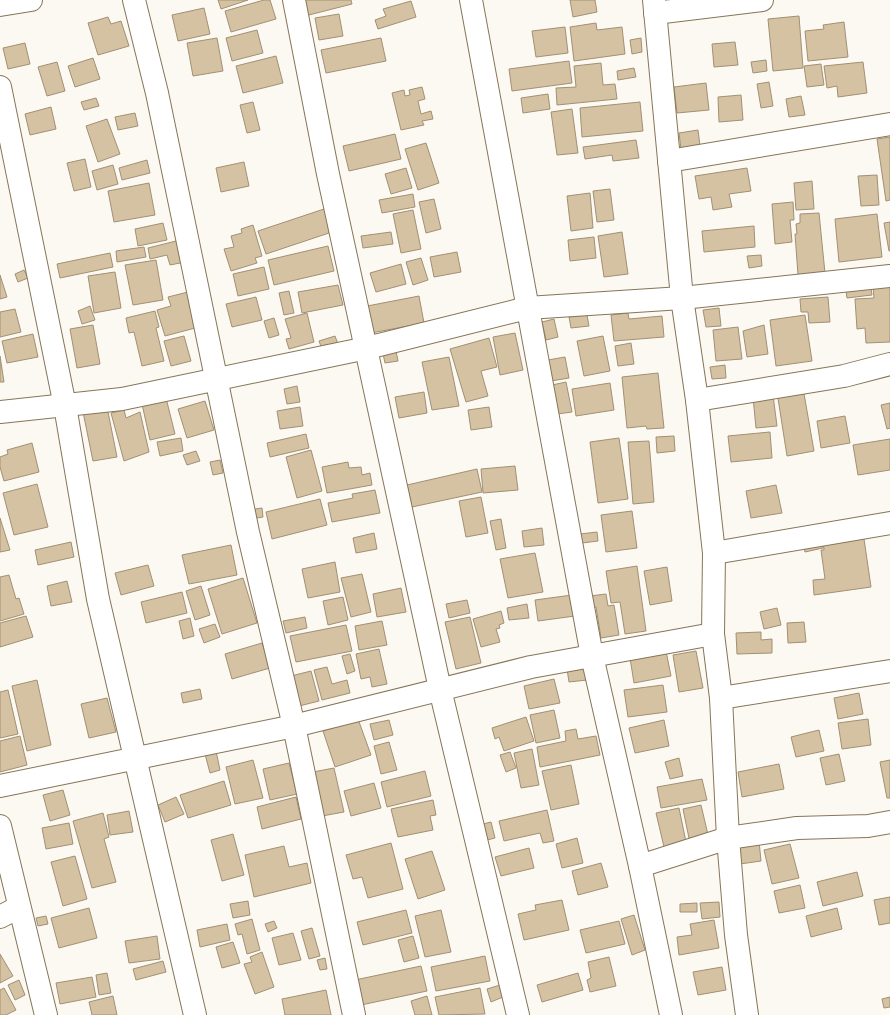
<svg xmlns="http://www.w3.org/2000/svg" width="890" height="1015" font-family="Signika,sans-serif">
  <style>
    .building { fill: #d5c2a3; stroke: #a29073 }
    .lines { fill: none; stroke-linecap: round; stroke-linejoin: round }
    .minor-casing { stroke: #867558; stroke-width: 24 }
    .minor { stroke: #fff; stroke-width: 22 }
  </style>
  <rect width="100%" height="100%" fill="#fcf9f2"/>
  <g class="building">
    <path d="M218,0H248L221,9Z"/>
    <path d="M264,0H270L276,19L231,32L225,11Z"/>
    <path d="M301,0H351L352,4L305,16Z"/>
    <path d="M570,0H595L597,12L573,17Z"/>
    <path d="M411,1L416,17L378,29L375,20L386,16L383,9Z"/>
    <path d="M204,8L210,34L178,41L172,15Z"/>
    <path d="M339,14L343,36L319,40L315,18Z"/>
    <path d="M799,16L803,68L773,71L768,19Z"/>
    <path d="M108,17L111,24L121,21L129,46L98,55L88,23Z"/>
    <path d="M844,22L848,57L808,61L805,31L824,29L823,25Z"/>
    <path d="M596,23L597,30L622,27L625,54L574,61L570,27Z"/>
    <path d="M565,27L568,53L536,57L532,31Z"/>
    <path d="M257,30L263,53L232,61L226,38Z"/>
    <path d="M217,38L223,71L193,76L187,43Z"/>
    <path d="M381,38L386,61L326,73L321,50Z"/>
    <path d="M641,38L642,52L632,54L630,40Z"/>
    <path d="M735,42L738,65L714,67L712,44Z"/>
    <path d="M25,43L30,64L8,69L3,48Z"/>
    <path d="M276,56L283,83L243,93L236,66Z"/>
    <path d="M93,58L100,79L75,87L68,66Z"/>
    <path d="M766,60L767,71L753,73L751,62Z"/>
    <path d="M569,61L572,83L512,91L509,69Z"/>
    <path d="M57,62L65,91L47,96L38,67Z"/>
    <path d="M863,62L867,93L838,97L837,86L827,88L824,66Z"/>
    <path d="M601,63L603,85L615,84L617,99L557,105L556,88L576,87L574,66Z"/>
    <path d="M821,64L824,85L807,87L804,66Z"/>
    <path d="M634,68L636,77L618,80L617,71Z"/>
    <path d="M769,82L773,106L761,108L757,84Z"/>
    <path d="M706,83L709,110L677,113L674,87Z"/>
    <path d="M422,87L425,99L418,101L421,114L431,111L433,119L422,121L424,125L401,130L392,93L404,90L405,96L410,95L409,90Z"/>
    <path d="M548,94L550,109L523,113L521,98Z"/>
    <path d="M741,95L743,120L719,122L718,97Z"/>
    <path d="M801,96L805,115L789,117L786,99Z"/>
    <path d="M96,98L99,106L84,110L81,102Z"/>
    <path d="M253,102L260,130L247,133L240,105Z"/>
    <path d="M640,102L643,131L582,137L580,108Z"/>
    <path d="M51,107L56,129L30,135L25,114Z"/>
    <path d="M572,109L578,153L557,155L551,112Z"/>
    <path d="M135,113L138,126L118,130L115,117Z"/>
    <path d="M107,119L120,154L98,162L86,126Z"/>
    <path d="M698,130L700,146L681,149L679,133Z"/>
    <path d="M395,134L401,159L349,171L343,146Z"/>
    <path d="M890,137V200L886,201L877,139Z"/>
    <path d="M636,140L639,158L613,161L612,155L585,159L583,147Z"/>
    <path d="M426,143L439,183L418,190L405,149Z"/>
    <path d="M85,159L91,187L74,191L67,163Z"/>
    <path d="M147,160L150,173L122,180L119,168Z"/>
    <path d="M244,162L249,186L221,192L216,168Z"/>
    <path d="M113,165L118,184L97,190L92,171Z"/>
    <path d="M406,168L412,188L391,194L385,174Z"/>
    <path d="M747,168L751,191L729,194L732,207L713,210L711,197L699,199L695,176Z"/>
    <path d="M877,175L879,205L861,206L858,176Z"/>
    <path d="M812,181L814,209L796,210L794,183Z"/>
    <path d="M149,183L155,215L114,222L108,191Z"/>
    <path d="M610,189L614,220L597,222L593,191Z"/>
    <path d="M590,193L593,228L571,231L567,196Z"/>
    <path d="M413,194L415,207L382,213L379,200Z"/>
    <path d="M434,199L441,229L426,233L419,202Z"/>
    <path d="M793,202L794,220H790L792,242L775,244L772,204Z"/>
    <path d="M324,209L332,232L266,254L258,231Z"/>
    <path d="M413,210L421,249L401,253L393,214Z"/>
    <path d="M819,213L825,273L798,275L795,234H797L796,224L800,223V214Z"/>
    <path d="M877,214L882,257L839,262L835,219Z"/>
    <path d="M890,222V251H889L884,223Z"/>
    <path d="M163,223L167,240L138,246L135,229Z"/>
    <path d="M253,225L262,256L255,258L257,263L231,271L224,249L234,247L231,236L242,233L241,229Z"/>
    <path d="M754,226L755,247L704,252L702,231Z"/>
    <path d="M391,232L393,244L363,248L361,236Z"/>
    <path d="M622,232L628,274L604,277L598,236Z"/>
    <path d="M594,237L596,258L570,261L568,240Z"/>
    <path d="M180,240L185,262L170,265L167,255L150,259L148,248Z"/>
    <path d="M328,246L334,271L274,285L268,260Z"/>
    <path d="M144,247L146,257L117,262L116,251Z"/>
    <path d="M457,252L461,272L434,277L430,257Z"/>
    <path d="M110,253L113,267L60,278L57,264Z"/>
    <path d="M761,255L762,266L749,268L747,256Z"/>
    <path d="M421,258L428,280L413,285L406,262Z"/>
    <path d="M156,260L163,300L133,305L125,265Z"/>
    <path d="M401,264L406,284L376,292L370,273Z"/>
    <path d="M264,267L269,289L238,296L233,274Z"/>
    <path d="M24,270L28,278L18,282L15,274Z"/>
    <path d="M115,272L121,308L94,313L88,276Z"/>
    <path d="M0,275L7,297L0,299Z"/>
    <path d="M338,285L343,305L302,313L298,292Z"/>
    <path d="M890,285V342L866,343L865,328L857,329L855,299L874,298L873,286Z"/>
    <path d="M871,288L872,295L847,298L846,291Z"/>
    <path d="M289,291L294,313L284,315L279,293Z"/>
    <path d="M188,292L199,327L165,336L157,310L171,306L168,297Z"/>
    <path d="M419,296L424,323L371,333L362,307Z"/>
    <path d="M256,297L262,320L232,327L226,304Z"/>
    <path d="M828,297L830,322L809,323L808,312H801L800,299Z"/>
    <path d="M90,306L95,320L82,324L78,311Z"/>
    <path d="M719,308L721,326L706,327L703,310Z"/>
    <path d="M15,309L21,332L0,337V312Z"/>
    <path d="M155,311L159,327L156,328L164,361L142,366L134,332L129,333L126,318Z"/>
    <path d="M307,313L314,342L289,349L286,339L291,338L285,319Z"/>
    <path d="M628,313L629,319L662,316L664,337L614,341L611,315Z"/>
    <path d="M587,315L589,326L571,328L569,317Z"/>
    <path d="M805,315L812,361L776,366L770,320Z"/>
    <path d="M274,318L279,335L269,338L264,321Z"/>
    <path d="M554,319L558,337L546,340L542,322Z"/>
    <path d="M93,325L100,364L77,368L70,329Z"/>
    <path d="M764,325L768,354L747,357L743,331Z"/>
    <path d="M738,327L742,359L716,361L713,330Z"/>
    <path d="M515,333L523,370L500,375L493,337Z"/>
    <path d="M33,334L38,357L7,363L2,341Z"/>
    <path d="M184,336L191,361L171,366L164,341Z"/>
    <path d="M335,336L338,344L322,349L319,341Z"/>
    <path d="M603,336L610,371L584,376L577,341Z"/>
    <path d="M489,338L497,367L481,371L488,396L466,402L450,349Z"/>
    <path d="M631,343L634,364L618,366L615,346Z"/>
    <path d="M395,346L398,361L385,363L382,349Z"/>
    <path d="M0,356L4,382H0Z"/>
    <path d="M449,357L459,406L432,410L422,362Z"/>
    <path d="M565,357L569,378L551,381L548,360Z"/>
    <path d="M725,365L726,378L712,379L710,367Z"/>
    <path d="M658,373L664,428L647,429L646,426L627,428L622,377Z"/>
    <path d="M566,382L572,412L557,414L552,385Z"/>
    <path d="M610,383L614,410L576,416L572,389Z"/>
    <path d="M297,386L300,402L287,404L284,389Z"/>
    <path d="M803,388L814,451L787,456L777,392Z"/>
    <path d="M424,392L427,413L399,418L395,397Z"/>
    <path d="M773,395L777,426L756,428L753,397Z"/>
    <path d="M166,398L175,434L150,440L142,404Z"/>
    <path d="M205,401L214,430L187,438L178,409Z"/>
    <path d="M890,403V428L887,429L881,405Z"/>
    <path d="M107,407L117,457L93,461L83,412Z"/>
    <path d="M300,407L303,426L280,429L277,411Z"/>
    <path d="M489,407L492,427L471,430L468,410Z"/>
    <path d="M124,410L126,418L140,412L149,452L124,461L111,413Z"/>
    <path d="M845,416L850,443L821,448L817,421Z"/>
    <path d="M770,432L772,458L731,462L728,436Z"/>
    <path d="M306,434L309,448L270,457L267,443Z"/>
    <path d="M674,436L675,451L657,453L656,437Z"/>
    <path d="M181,438L183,451L160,456L157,442Z"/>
    <path d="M619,438L628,499L598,503L590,442Z"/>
    <path d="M890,439V470L858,475L853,445Z"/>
    <path d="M649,441L654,502L633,504L628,442Z"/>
    <path d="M32,443L39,472L4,481L0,467V457L8,454L7,450Z"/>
    <path d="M311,450L322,491L297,498L286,457Z"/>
    <path d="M196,451L200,461L187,465L183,455Z"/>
    <path d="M220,460L223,473L213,475L210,462Z"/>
    <path d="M348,462L349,468L361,467L362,475L370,473L372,485L327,493L322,467Z"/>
    <path d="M515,466L518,490L483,493L481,469Z"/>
    <path d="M477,469L482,492L412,507L407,485Z"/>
    <path d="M37,484L48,527L14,535L3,493Z"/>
    <path d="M776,485L782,513L751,518L746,491Z"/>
    <path d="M375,490L380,513L332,522L328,503L353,498L352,494Z"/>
    <path d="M481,497L488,533L466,537L459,501Z"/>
    <path d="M320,499L327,525L272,539L266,512Z"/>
    <path d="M262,508L263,517L251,519L249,510Z"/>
    <path d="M632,511L637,548L606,552L601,515Z"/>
    <path d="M0,518L10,550L0,552Z"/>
    <path d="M501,519L506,548L496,550L490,521Z"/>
    <path d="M542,528L544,545L524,547L522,531Z"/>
    <path d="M597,532L598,541L582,543L580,534Z"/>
    <path d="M863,532L871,587L814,595L813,580L825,579L821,550H824L823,538Z"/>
    <path d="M374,533L377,549L356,553L353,538Z"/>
    <path d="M820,536L823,548L805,552L802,540Z"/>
    <path d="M71,542L74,557L38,565L35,550Z"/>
    <path d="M231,545L237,575L189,584L182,555Z"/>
    <path d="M535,553L543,592L508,598L500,559Z"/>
    <path d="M335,562L340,592L308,598L302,569Z"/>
    <path d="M148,565L154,586L121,595L115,573Z"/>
    <path d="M637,566L646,631L625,634L620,602L611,603L606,571Z"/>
    <path d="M667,567L672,601L650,605L644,571Z"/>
    <path d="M362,574L371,612L351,617L341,578Z"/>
    <path d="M9,575L16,599L19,598L24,614L0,621V577Z"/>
    <path d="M243,578L257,623L222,634L208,589Z"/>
    <path d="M67,581L72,602L51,606L47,586Z"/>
    <path d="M201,586L210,615L195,620L186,591Z"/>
    <path d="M401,588L406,612L377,617L373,594Z"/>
    <path d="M182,592L187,613L146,623L141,602Z"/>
    <path d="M606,594L608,606L614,605L619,635L601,638L596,607L592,608L590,596Z"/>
    <path d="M572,595L575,616L538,621L535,600Z"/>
    <path d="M343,597L348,620L328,625L323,601Z"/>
    <path d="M467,600L470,613L449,618L446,604Z"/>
    <path d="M527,604L529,618L509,620L507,608Z"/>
    <path d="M777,608L781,625L764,629L760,612Z"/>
    <path d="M501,611L504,623L499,625L500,628L496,629L500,642L481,647L473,619Z"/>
    <path d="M26,616L33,637L0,647V623Z"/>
    <path d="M305,617L307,628L286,633L283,621Z"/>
    <path d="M470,617L481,663L456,669L445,622Z"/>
    <path d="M190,618L194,636L183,639L179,621Z"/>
    <path d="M382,621L387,645L359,650L355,626Z"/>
    <path d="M804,622L806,642L788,643L787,623Z"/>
    <path d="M215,624L220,637L204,643L199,629Z"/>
    <path d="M346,625L352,651L296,662L290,636Z"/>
    <path d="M761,632V640L772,639V653L737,654L736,633Z"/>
    <path d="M262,643L270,668L232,679L225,654Z"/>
    <path d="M379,649L387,684L372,687L370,677L361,679L356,654Z"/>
    <path d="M666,651L671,676L634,683L630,658Z"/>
    <path d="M696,651L703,688L679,692L673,655Z"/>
    <path d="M350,654L355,671L347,674L342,656Z"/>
    <path d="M327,667L332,684L347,680L350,693L322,700L314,670Z"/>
    <path d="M585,667L587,680L569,682L567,669Z"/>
    <path d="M311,671L319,701L299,706L291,676Z"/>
    <path d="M554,679L560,703L529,709L524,686Z"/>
    <path d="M37,680L51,745L27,751L12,686Z"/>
    <path d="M663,685L667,712L628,717L624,690Z"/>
    <path d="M200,689L202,699L183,703L181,693Z"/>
    <path d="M8,690L18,734L0,738V692Z"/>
    <path d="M859,693L863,714L838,719L834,698Z"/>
    <path d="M107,698L116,732L89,738L81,704Z"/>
    <path d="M554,710L560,738L536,743L530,715Z"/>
    <path d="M526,717L534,741L504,751L499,737L495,739L492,728Z"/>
    <path d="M358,719L371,755L335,767L323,731Z"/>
    <path d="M868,719L871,745L842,749L838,723Z"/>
    <path d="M389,720L393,735L374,740L370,724Z"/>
    <path d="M664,720L669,746L635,753L629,728Z"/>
    <path d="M576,729L578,739L596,736L600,755L540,767L537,747L566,741L565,731Z"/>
    <path d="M819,730L824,751L796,757L791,737Z"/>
    <path d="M20,736L27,765L0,772V741Z"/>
    <path d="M389,742L397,770L381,774L374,746Z"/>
    <path d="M532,749L539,785L521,788L514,753Z"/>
    <path d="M216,751L220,770L210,773L205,754Z"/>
    <path d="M510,752L516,768L506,772L500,755Z"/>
    <path d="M839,754L845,781L826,785L820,758Z"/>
    <path d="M679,758L683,776L670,779L665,762Z"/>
    <path d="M253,760L263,798L235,804L226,767Z"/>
    <path d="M890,760V798H887L880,762Z"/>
    <path d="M289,763L297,794L270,800L263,769Z"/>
    <path d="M779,764L784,789L742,797L738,772Z"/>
    <path d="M571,765L579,804L551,810L542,771Z"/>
    <path d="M334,768L344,812L322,816L313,772Z"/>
    <path d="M425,771L431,796L387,807L381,782Z"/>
    <path d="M702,779L707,800L661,808L657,787Z"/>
    <path d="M224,781L231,805L188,818L180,795Z"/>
    <path d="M374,783L381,808L351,816L344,791Z"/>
    <path d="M63,790L70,815L50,821L43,795Z"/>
    <path d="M176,797L184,814L165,822L158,805Z"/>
    <path d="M296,797L301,819L262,829L257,807Z"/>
    <path d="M433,800L436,815L430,816L433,830L398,837L391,809Z"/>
    <path d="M701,805L709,839L690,843L683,809Z"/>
    <path d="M679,808L686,842L664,847L656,813Z"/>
    <path d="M547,810L554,841L543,843L540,833L504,841L499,821Z"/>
    <path d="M129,811L133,832L110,835L107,815Z"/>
    <path d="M103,813L109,837L104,839L116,882L92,888L73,821Z"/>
    <path d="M491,822L495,838L487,840L483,824Z"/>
    <path d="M69,823L73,844L46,849L42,828Z"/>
    <path d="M233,834L244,875L222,881L211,840Z"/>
    <path d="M577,838L583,863L562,868L556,844Z"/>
    <path d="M759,841L761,861L740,864L737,844Z"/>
    <path d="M391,843L403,889L368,898L362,877L353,879L346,855Z"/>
    <path d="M790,844L799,878L772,884L764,850Z"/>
    <path d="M284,846L289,867L307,863L311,883L254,897L245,855Z"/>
    <path d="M529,848L534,868L501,876L495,857Z"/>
    <path d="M432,851L445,890L418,899L405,859Z"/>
    <path d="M75,856L87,899L63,906L51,862Z"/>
    <path d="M601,863L608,887L578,895L572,871Z"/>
    <path d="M857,872L863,896L823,906L817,882Z"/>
    <path d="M800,885L805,908L779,913L774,891Z"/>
    <path d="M890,897V923L879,925L874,900Z"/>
    <path d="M562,900L569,930L524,940L518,914L536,910L535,905Z"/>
    <path d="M248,901L250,915L233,918L230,904Z"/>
    <path d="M719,902L720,917L702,919L700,903Z"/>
    <path d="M697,903V912H680V904Z"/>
    <path d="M89,908L97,938L59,948L51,918Z"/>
    <path d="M837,908L842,929L811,937L806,916Z"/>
    <path d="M406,910L412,933L363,945L357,922Z"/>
    <path d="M441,910L451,952L425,957L415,916Z"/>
    <path d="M634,915L645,950L632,955L621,919Z"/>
    <path d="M46,916L48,924L38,926L36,918Z"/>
    <path d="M252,919L260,950L247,954L242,934L238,935L235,924Z"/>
    <path d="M714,920L719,948L679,955L677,937L692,935L690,924Z"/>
    <path d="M274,921L277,928L268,932L265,924Z"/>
    <path d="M619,921L625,944L586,953L580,930Z"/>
    <path d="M227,924L230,940L200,947L197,930Z"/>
    <path d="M312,928L320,956L309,959L301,931Z"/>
    <path d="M293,933L301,960L279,965L272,938Z"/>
    <path d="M157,936L160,959L129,963L125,941Z"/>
    <path d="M413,936L419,958L404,962L398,940Z"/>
    <path d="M233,942L240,963L222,968L216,947Z"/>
    <path d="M262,952L274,987L255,994L244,964L252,962L250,957Z"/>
    <path d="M0,954L13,976L0,983Z"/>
    <path d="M485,956L490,981L436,991L431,967Z"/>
    <path d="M609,957L616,986L590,992L587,980L591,978L588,962Z"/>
    <path d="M325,958L327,969L320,970L317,960Z"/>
    <path d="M163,961L166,972L136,980L133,969Z"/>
    <path d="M421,966L427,991L361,1005L355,980Z"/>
    <path d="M722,967L726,990L698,995L693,972Z"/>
    <path d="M107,973L111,993L99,995L96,975Z"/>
    <path d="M578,973L583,990L542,1002L537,985Z"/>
    <path d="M92,977L96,997L60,1004L56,983Z"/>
    <path d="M19,980L25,995L15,1000L8,985Z"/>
    <path d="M500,985L503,997L491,1002L487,989Z"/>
    <path d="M4,988L16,1010L6,1015H0V990Z"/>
    <path d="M480,988L485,1014L439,1015L435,997Z"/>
    <path d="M326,990L331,1015H285L282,999Z"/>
    <path d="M113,996L117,1015H92L89,1002Z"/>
    <path d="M427,996L432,1015H415L411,1001Z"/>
    <path d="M890,997V1007L884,1008L882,999Z"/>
  </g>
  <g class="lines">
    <g class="minor-casing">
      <g id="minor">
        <path d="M134,0L157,93L248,532L294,726L354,1015"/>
        <path d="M294,0L328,174L440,689L518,1015"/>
        <path d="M471,0L592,656L640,866L671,1015"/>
        <path d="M654,0L682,298L697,400L714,553L713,634L721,698L728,838L736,935L747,1015"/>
        <path d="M0,5L31,0"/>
        <path d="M655,13L762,0"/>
        <path d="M0,87L65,406L98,599L195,1015"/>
        <path d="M669,161L890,124"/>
        <path d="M697,400L844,376L890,364"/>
        <path d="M0,412L122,399L367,348L527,308L682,298L890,276"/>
        <path d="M714,553L890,523"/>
        <path d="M721,698L890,671"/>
        <path d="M0,786L294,726L531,667L713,634"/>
        <path d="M0,826L46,1015"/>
        <path d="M640,866L728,838L797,828L868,826L890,822"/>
        <path d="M0,917L19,907"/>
      </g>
    </g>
    <use href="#minor" class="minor"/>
  </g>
</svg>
